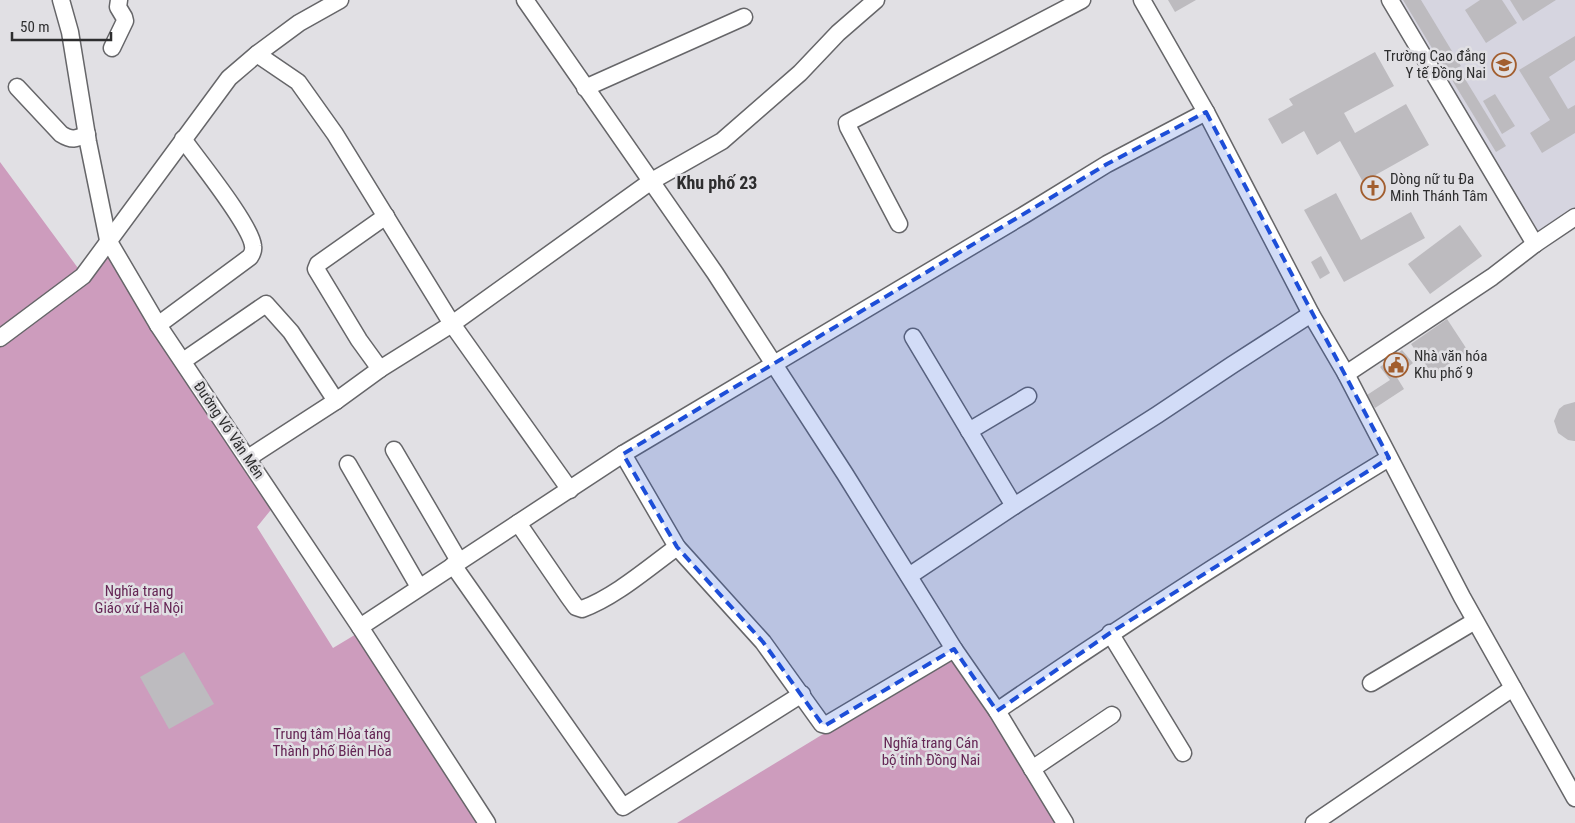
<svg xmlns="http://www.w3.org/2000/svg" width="1575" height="823" font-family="'Roboto Condensed',sans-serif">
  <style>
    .built { fill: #d6d5e0 }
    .green { fill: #cd9cbd }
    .building { fill: #bdbbbf }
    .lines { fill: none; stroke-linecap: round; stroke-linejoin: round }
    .minor-casing { stroke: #666669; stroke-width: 19 }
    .minor { stroke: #fff; stroke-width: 16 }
    .marked { fill: #1d4ed8; fill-opacity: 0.2; stroke: #1d4ed8; stroke-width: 4; stroke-dasharray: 10 6; stroke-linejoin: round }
    .labels { text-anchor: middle; stroke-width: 5; stroke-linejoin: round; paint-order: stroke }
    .poi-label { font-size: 15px; fill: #2e2e2f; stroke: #e1e0e4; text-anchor: start }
    .street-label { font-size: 15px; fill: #2e2e2f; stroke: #e1e0e4 }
    .park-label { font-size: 15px; fill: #652655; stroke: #e1e0e4 }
    .quarter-label { font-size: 18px; font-weight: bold; fill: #2e2e2f; stroke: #e1e0e4 }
  </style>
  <rect width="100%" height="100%" fill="#e1e0e4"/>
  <path class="built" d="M1395,0H1575V212L1537,238Z"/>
  <g class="green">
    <path d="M0,162L86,279L108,249L274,506L257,527L333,648L358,633L482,823H0Z"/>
    <path d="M953,655L1059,823H677Z"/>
  </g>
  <g class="building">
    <path d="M1168,0H1196L1175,12Z"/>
    <path d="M1403,0H1421L1461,66L1447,73Z"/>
    <path d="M1480,0H1502L1517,23L1486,43L1465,10Z"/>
    <path d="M1510,0H1556L1523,21Z"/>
    <path d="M1575,36V60L1549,77L1568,109L1575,105V133L1542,153L1530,133L1550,120L1519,70Z"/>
    <path d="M1375,52L1394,86L1344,113L1355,133L1406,104L1429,145L1363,182L1340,141L1317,155L1304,131L1282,144L1268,119L1293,105L1289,99Z"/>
    <path d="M1462,74L1506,146L1496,152L1452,80Z"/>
    <path d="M1495,94L1515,126L1502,134L1483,101Z"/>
    <path d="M1336,193L1361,240L1411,212L1425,238L1344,282L1304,210Z"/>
    <path d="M1460,225L1482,256L1430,294L1408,264Z"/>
    <path d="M1321,256L1330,273L1320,279L1311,262Z"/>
    <path d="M1447,319L1468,351L1433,375L1411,344Z"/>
    <path d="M1402,350L1413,363L1396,376L1404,389L1375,408L1367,395L1390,380L1380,367Z"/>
    <path d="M1575,402V441H1574L1568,440L1558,433L1554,421L1559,409L1564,405Z"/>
    <path d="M184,652L214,704L169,729L140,677Z"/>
  </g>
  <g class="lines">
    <g class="minor-casing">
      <g id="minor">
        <path d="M61,0L70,32L88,142L108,240L158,325L360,627L487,823"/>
        <path d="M525,0L715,273L845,474L954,649L997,711L1065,823"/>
        <path d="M1142,0L1206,112L1311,314L1346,374L1462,597L1575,798"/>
        <path d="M1390,0L1535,244"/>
        <path d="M112,48L125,21L124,17L118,7L119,0"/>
        <path d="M257,54L298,82L335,134L452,324L570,490"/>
        <path d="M17,87L61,134C72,141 76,139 87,134"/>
        <path d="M585,88L744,17"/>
        <path d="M899,224L848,127L847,123L1082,0"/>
        <path d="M158,325L250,257C252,254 254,251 253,246C251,225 198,160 183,139"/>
        <path d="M913,337L1014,506"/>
        <path d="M0,338L83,276L229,78L257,54L299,23L340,0"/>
        <path d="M183,361L266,304L291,332L336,401"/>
        <path d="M380,369L359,340L316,269L318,264L386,216"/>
        <path d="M1346,374L1492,277L1535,244L1575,217"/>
        <path d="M969,431L1028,396"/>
        <path d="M394,450L459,561"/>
        <path d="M623,454L677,547L763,642L822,724L826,725L954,649"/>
        <path d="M248,458L336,401L380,369L452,324L650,182L722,141L800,73L838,33L876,0"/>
        <path d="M348,464L419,587"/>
        <path d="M518,523L568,596L576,607L582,609C615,597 648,568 677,547"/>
        <path d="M453,565L623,807L802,694"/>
        <path d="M909,576L1014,506L1157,415L1232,365L1311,314"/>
        <path d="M360,627L623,454L1024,215L1107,164L1206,112"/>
        <path d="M1110,633L1183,753"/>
        <path d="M1371,683L1475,621"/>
        <path d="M997,711C1125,623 1256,539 1389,458"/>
        <path d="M1032,769L1112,715"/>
        <path d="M1314,823L1513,688"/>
      </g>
    </g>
    <use href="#minor" class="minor"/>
  </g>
  <path class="marked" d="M1206,112L1389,458L1110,633L997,711L954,649L826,725L822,724L763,642L677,547L623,454L1107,164Z"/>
  <defs>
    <g id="university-ring" transform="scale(1.25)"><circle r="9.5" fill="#e1e0e4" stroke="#a25e2f" stroke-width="1.5"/><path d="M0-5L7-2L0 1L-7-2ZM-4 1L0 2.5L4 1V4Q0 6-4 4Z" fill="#a25e2f"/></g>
    <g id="church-ring" transform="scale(1.25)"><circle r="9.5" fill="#e1e0e4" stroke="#a25e2f" stroke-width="1.5"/><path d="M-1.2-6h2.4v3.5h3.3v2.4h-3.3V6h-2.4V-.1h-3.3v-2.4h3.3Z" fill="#a25e2f"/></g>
    <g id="civic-ring" transform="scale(1.25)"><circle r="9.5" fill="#e1e0e4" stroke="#a25e2f" stroke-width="1.5"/><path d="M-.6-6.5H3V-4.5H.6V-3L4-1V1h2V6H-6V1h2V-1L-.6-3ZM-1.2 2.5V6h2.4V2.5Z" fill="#a25e2f"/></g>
  </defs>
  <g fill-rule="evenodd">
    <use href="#university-ring" x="1504" y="65"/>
    <use href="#church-ring" x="1373" y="188"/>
    <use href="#civic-ring" x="1396" y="365"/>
  </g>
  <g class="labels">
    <g class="poi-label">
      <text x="1486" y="61" text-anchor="end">Trường Cao đẳng<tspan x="1486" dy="17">Y tế Đồng Nai</tspan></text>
      <text x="1390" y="184">Dòng nữ tu Đa<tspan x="1390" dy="17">Minh Thánh Tâm</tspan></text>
      <text x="1414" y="361">Nhà văn hóa<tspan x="1414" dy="17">Khu phố 9</tspan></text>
    </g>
    <g class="street-label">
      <text transform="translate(229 430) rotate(56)" y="5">Đường Võ Văn Mén</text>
    </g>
    <g class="park-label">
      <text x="139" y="596">Nghĩa trang<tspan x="139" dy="17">Giáo xứ Hà Nội</tspan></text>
      <text x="332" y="739">Trung tâm Hỏa táng<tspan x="332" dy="17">Thành phố Biên Hòa</tspan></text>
      <text x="931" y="748">Nghĩa trang Cán<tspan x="931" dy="17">bộ tỉnh Đồng Nai</tspan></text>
    </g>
    <g class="quarter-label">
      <text x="717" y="189">Khu phố 23</text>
    </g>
  </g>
  <path d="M12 32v8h99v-8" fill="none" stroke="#2e2e2f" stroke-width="2.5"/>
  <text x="20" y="32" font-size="15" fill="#2e2e2f" stroke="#e1e0e4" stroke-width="4" paint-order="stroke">50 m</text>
</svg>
